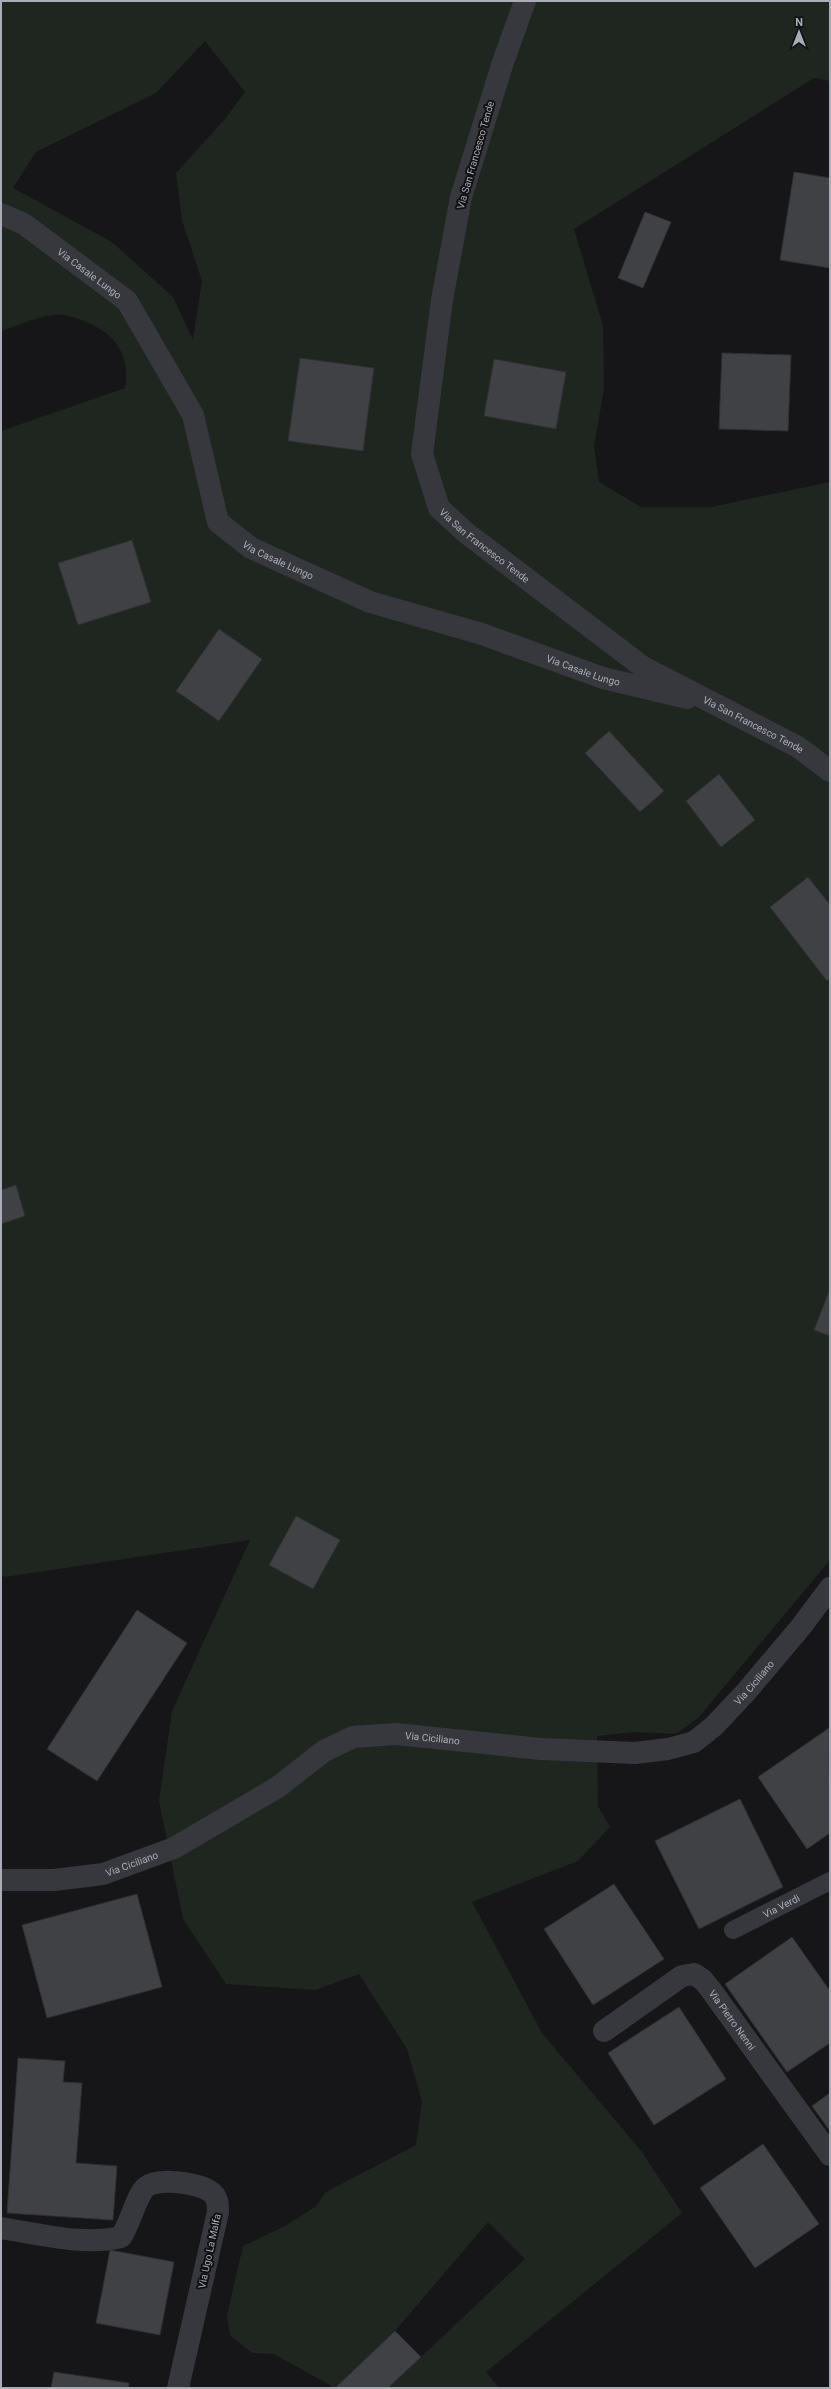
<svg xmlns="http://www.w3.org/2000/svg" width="831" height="2389" font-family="Roboto,sans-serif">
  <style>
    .green { fill: #1e261f; fill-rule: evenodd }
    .building { fill: #404145; stroke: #303034 }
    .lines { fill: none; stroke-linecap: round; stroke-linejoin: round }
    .lane { stroke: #37383d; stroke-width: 18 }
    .street { stroke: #37383d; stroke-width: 22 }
    .labels { text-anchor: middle; stroke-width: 4; stroke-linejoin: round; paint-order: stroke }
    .street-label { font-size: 10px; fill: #a8adb8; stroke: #111113 }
  </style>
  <rect width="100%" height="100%" fill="#161618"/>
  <path class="green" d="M1,1H830V81L814,78L574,229L603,326L604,389L594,446L599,482L641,507H711L830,482V1560L698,1718L676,1734L635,1732L597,1736L598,1806L610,1827L578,1861L472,1902L542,2033L642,2152L682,2213L486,2372L499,2388H388L525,2259L488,2222L395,2331L335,2388L274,2354L252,2353L230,2335L227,2315L243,2246L285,2226L315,2207L326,2192L416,2145L422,2101L407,2049L359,1974L315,1990L226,1984L183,1919L159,1801L172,1711L250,1540L5,1577L1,1576V431L125,388C131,355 115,333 84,321C73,317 63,313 51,315C35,318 17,326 1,331ZM205,41L245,92L225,119L176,173L182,220L202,281L193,340L173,297L112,242L13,188L36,152L156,93Z"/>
  <g class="building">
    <path d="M794,172L830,178V268L780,260Z"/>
    <path d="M645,212L671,222L643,288L618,278Z"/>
    <path d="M722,353L791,355L788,431L719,429Z"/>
    <path d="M300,358L374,368L363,451L288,441Z"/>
    <path d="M494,359L566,372L556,429L484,416Z"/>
    <path d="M132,540L151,602L78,625L58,563Z"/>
    <path d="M219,629L262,659L219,721L176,691Z"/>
    <path d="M609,731L664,791L640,812L585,753Z"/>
    <path d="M719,774L755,820L721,847L686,801Z"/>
    <path d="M808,877L830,905V979L827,981L770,907Z"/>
    <path d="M16,1185L25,1216L1,1224V1190Z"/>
    <path d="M830,1289V1336L814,1330Z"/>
    <path d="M296,1516L340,1540L313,1589L269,1565Z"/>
    <path d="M137,1610L187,1643L97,1781L47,1749Z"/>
    <path d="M829,1728L830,1833L807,1849L758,1777Z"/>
    <path d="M740,1799L783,1887L699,1929L655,1841Z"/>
    <path d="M614,1884L664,1959L593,2005L544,1929Z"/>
    <path d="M137,1894L162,1987L47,2018L22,1925Z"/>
    <path d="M792,1937L830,1991V2043L787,2072L725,1984Z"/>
    <path d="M679,2007L726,2079L654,2125L608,2053Z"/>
    <path d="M18,2058L65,2061L63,2082L82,2083L76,2163L117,2166L113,2220L7,2213Z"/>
    <path d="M830,2093V2131L812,2106Z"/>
    <path d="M763,2144L819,2224L755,2268L700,2188Z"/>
    <path d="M110,2250L174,2262L160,2335L96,2323Z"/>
    <path d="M395,2331L421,2357L388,2388H335Z"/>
    <path d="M54,2372L129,2383L128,2388H51Z"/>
  </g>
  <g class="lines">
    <path class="lane" id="s1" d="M733,1930L830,1881"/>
    <g class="street">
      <path id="s2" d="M525,1L503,62L461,197L442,300L422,454L439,508L465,532L643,667L798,747L830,771"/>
      <path id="s3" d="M1,214L24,224L127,301L193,415L218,522L251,548L370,602L482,634L603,678L687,698"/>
      <path id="s4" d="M1,1880H54L103,1874L174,1848L278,1787L324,1751L353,1737L396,1734L541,1749L635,1753L668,1749L694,1742L714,1726L746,1692L800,1628L830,1588"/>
      <path id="s5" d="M604,2031L682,1976L694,1974L703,1980L711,1990L830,2155"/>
      <path d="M1,2228C40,2234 83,2246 121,2237C130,2224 137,2194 146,2187C158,2177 199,2183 211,2192C218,2197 218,2205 218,2212L178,2388"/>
    </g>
  </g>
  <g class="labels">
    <g class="street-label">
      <text transform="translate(475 155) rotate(-74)" y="4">Via San Francesco Tende</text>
      <text dy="4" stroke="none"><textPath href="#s3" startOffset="107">Via Casale Lungo</textPath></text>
      <text dy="4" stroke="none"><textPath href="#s2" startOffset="582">Via San Francesco Tende</textPath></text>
      <text dy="4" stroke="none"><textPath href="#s3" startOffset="467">Via Casale Lungo</textPath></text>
      <text dy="4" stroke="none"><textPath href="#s3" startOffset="792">Via Casale Lungo</textPath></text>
      <text dy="4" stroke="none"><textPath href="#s2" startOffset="906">Via San Francesco Tende</textPath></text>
      <text dy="4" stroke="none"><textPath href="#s4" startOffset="817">Via Ciciliano</textPath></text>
      <text dy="4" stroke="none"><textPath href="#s4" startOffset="469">Via Ciciliano</textPath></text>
      <text dy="4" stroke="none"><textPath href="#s4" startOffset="133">Via Ciciliano</textPath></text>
      <text dy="4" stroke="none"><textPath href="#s1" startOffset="54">Via Verdi</textPath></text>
      <text dy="4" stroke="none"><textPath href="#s5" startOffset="168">Via Pietro Nenni</textPath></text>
      <text transform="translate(209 2251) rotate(-78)" y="4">Via Ugo La Malfa</text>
    </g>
  </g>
  <rect width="831" height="2389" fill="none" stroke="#a8adb8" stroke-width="4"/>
  <g transform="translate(799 32)" stroke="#111113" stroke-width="3" paint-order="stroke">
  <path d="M0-3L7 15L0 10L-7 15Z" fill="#a8adb8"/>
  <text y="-6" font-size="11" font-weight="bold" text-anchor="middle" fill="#a8adb8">N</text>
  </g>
</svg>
